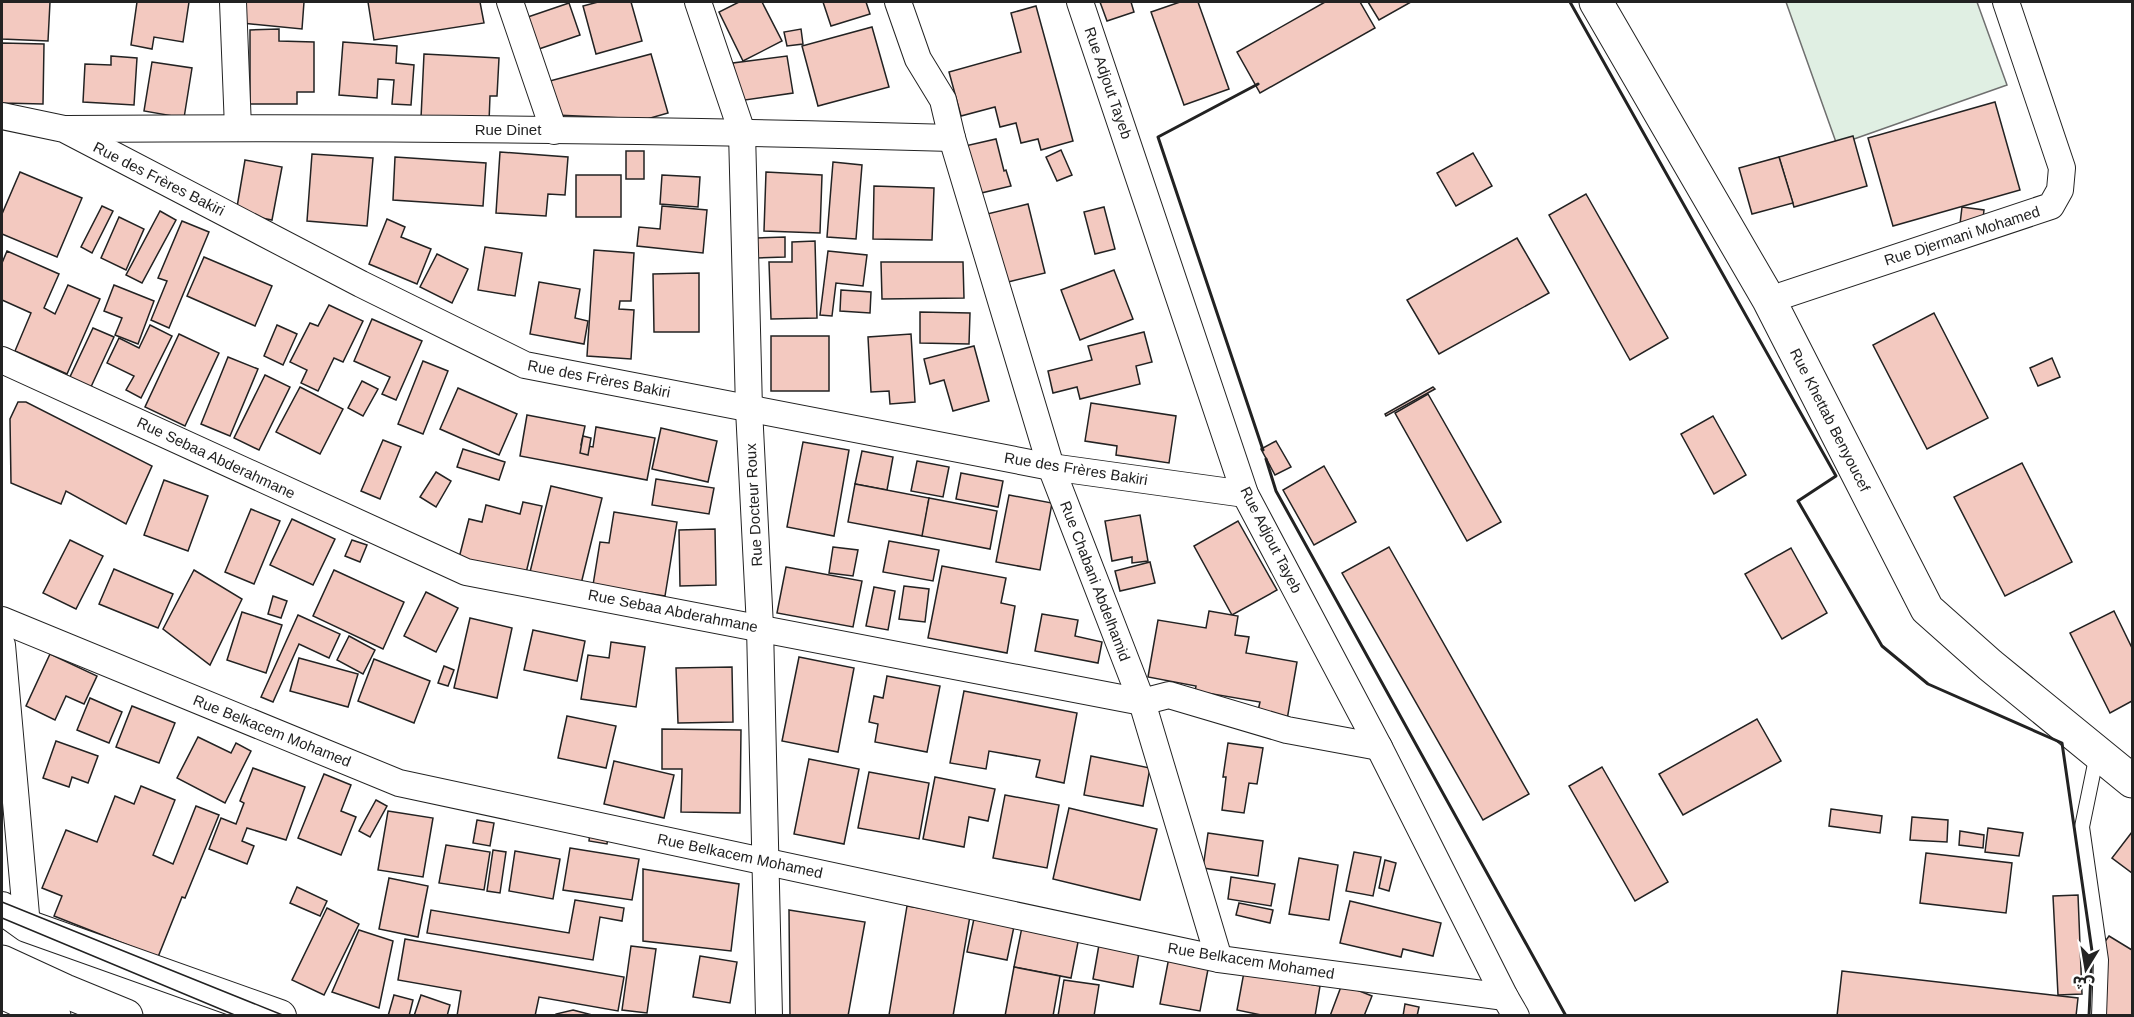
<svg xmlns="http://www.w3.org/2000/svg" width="2134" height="1017" font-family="Helvetica,'Noto Sans Arabic',sans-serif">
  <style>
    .green { fill: #e0efe3; stroke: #6f6f6f; stroke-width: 1.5 }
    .building { fill: #f3c9c0; stroke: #222; stroke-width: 1.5 }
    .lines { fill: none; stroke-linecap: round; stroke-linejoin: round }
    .service-casing { stroke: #222; stroke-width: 16 }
    .minor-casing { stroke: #222; stroke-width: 28 }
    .tertiary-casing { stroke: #222; stroke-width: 34 }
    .secondary-casing { stroke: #222; stroke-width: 35 }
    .trunk-casing { stroke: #222; stroke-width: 35 }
    .service { stroke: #fff; stroke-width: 14 }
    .minor { stroke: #fff; stroke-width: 26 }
    .tertiary { stroke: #fff; stroke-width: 32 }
    .secondary { stroke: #fff; stroke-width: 33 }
    .trunk { stroke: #fff; stroke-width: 33 }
    .tram { stroke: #222; stroke-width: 1.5 }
    .wall { stroke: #222; stroke-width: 3 }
    .labels { text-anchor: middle; stroke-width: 4.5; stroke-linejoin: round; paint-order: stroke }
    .street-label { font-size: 15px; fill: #222; stroke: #fff }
  </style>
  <rect width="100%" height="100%" fill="#fff"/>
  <path class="green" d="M1786,2H1977L2007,85L1837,145Z"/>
  <g class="building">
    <path d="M2,2H50L48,41L2,39Z"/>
    <path d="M137,2H189L183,42L154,37L152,49L131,45Z"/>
    <path d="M244,2H304L302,29L242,23Z"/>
    <path d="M368,2H480L484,23L374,40Z"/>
    <path d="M598,2H631L642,41L596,54L583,6Z"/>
    <path d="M739,2H762L782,41L743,61L719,12Z"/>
    <path d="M823,2H866L870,14L831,26Z"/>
    <path d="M1100,2H1131L1134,12L1107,21Z"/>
    <path d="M1180,2H1198L1229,89L1184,105L1151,12Z"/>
    <path d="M1325,2H1360L1375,28L1260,93L1237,52Z"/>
    <path d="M1368,2H1411L1379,20Z"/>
    <path d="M569,3L580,35L533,51L522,19Z"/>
    <path d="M1036,6L1073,141L1041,150L1038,139L1021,143L1016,123L1000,127L995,107L961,116L949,72L1021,52L1011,13Z"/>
    <path d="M872,27L889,87L818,106L802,46Z"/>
    <path d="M279,29V41L314,42V92H297V104H250V30Z"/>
    <path d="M801,29L803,44L787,46L784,32Z"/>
    <path d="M343,42L397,46L396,63L414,65L411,105L392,104L394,80L378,79L377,98L339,95Z"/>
    <path d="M2,43L44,44L43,104L2,103Z"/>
    <path d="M424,54L499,58L497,96H490L489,122L421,118Z"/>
    <path d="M651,54L668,113L647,119L555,115L546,82Z"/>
    <path d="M111,56L137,58L134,105L83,102L85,64L111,65Z"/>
    <path d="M787,56L793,93L738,101L733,63Z"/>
    <path d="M152,62L192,68L184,118L144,111Z"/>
    <path d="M1995,102L2020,190L1893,226L1868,138Z"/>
    <path d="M1853,136L1867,186L1794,207L1779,157Z"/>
    <path d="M996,139L1004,171L1006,170L1011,186L977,194L965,146Z"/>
    <path d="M1061,150L1072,175L1057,181L1046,157Z"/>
    <rect x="626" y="151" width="18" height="28"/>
    <path d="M500,152L568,157L565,195L548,194L546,216L496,213Z"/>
    <path d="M1473,153L1492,186L1456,206L1437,173Z"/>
    <path d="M312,154L373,158L367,226L307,221Z"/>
    <path d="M395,157L486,163L483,206L393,200Z"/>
    <path d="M1779,157L1793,203L1752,214L1739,168Z"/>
    <path d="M245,160L282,167L272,220L236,213Z"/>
    <path d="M833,162L862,165L856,239L827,237Z"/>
    <path d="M20,172L82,198L57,257L2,234V214Z"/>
    <path d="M766,172L822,175L820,233L764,231Z"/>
    <rect x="576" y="175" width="45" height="42"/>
    <path d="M662,175L700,177L698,207L660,204Z"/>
    <path d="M874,186L934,188L932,240L873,239Z"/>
    <path d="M1586,194L1668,338L1630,360L1549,215Z"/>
    <path d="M1028,204L1045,273L1000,284L983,215Z"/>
    <path d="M102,206L113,211L92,253L81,247Z"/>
    <path d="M662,206L707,210L703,253L637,246L639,227L660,229Z"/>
    <path d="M1104,207L1115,249L1095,254L1084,212Z"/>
    <path d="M1962,207L1984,210L1982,227L1960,224Z"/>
    <path d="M160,211L176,220L142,283L126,275Z"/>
    <path d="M119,217L144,229L126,270L101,258Z"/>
    <path d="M387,219L405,227L401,237L431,249L417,284L369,264Z"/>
    <path d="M182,221L209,232L169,328L151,320L167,281L158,278Z"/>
    <path d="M785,237V257L757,258L756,238Z"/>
    <path d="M1517,238L1549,293L1439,354L1407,300Z"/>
    <path d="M815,241L817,318L771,319L769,262H792V242Z"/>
    <path d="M485,247L522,253L515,296L478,290Z"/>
    <path d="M594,250L634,253L631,301H620L619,309L634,310L631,359L587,356Z"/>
    <path d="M7,251L59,274L44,308L55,314L68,285L100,299L67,374L15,351L31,313L2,300V263Z"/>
    <path d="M828,251L867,255L863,286L836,283L832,316L820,315Z"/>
    <path d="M437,254L468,269L452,303L420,287Z"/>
    <path d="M204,257L272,286L255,326L187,296Z"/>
    <path d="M881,262H963L964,298L882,299Z"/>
    <path d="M1114,270L1133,319L1080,340L1061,290Z"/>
    <path d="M699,273V332H654L653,274Z"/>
    <path d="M539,282L580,289L575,318L588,321L584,344L530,334Z"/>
    <path d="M114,285L154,301L138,344L115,335L122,318L104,311Z"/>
    <path d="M841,290L871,292L870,313L840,311Z"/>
    <path d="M329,305L363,321L343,362L334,358L318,391L301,383L307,370L290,362L310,323L318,326Z"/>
    <path d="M920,312L970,313L969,344L920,343Z"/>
    <path d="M1934,313L1988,418L1927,449L1873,345Z"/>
    <path d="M372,319L422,341L396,400L382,394L390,377L354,361Z"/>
    <path d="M150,325L172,336L141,398L126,390L134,376L107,363L119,338L139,348Z"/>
    <path d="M277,325L297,334L283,365L264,356Z"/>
    <path d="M93,328L114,337L90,389L69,379Z"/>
    <path d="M1144,332L1152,362L1136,366L1140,384L1080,399L1077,387L1053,393L1048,371L1092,360L1088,346Z"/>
    <path d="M179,334L219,353L185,426L145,407Z"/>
    <path d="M911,334L915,402L890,404L889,391L871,392L868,337Z"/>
    <rect x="771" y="336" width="58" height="55"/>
    <path d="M974,346L989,401L953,411L944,380L930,384L924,359Z"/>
    <path d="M228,357L258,369L230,436L201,424Z"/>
    <path d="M2052,358L2060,377L2038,386L2030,368Z"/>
    <path d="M423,361L448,371L423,434L398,424Z"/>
    <path d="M265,375L290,387L259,450L234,438Z"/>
    <path d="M362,381L378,389L363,416L348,408Z"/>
    <path d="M300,387L343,409L320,454L276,432Z"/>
    <path d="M1433,387L1435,389L1386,416L1385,414Z"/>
    <path d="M458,388L517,414L499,455L440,429Z"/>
    <path d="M1428,394L1501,522L1467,541L1395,413Z"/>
    <path d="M18,402H26L152,466L126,524L66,491L61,504L11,483L10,419Z"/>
    <path d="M1091,403L1176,416L1169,463L1116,455L1117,446L1085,441Z"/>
    <path d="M527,415L585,426L581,445L593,447L596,427L655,438L647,480L520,456Z"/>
    <path d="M1713,416L1746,475L1714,494L1681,434Z"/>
    <path d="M661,428L717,441L708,482L652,469Z"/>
    <path d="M583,436L591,438L588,455L580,453Z"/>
    <path d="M383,440L401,447L380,499L361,491Z"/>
    <path d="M1276,441L1291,467L1275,475L1261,449Z"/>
    <path d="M803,442L849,450L834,536L787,527Z"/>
    <path d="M463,449L505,462L499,480L457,467Z"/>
    <path d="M862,451L893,457L887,490L855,484Z"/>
    <path d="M917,461L949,467L943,497L911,491Z"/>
    <path d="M2022,463L2072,562L2005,596L1954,497Z"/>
    <path d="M1324,466L1356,522L1314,545L1283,490Z"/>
    <path d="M436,472L451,481L436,507L420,497Z"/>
    <path d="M961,473L1003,481L998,507L956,499Z"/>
    <path d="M656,479L714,488L709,514L652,505Z"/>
    <path d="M164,480L208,496L188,551L144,535Z"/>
    <path d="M855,484L929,498L923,536L848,522Z"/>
    <path d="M551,486L602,498L581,584L530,572Z"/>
    <path d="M1009,495L1052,503L1040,570L996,562Z"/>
    <path d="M929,498L997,511L990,549L922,536Z"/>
    <path d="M523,502L542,506L526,573L459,558L469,519L482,522L486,505L520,514Z"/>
    <path d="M251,509L280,521L254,584L225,572Z"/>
    <path d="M614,512L677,522L665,596L593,585L600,542L609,543Z"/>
    <path d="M1140,515L1148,561L1132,563V557L1112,561L1105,521Z"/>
    <path d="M292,519L335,539L313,585L270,565Z"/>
    <path d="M1238,521L1277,590L1232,615L1194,546Z"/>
    <path d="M715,529L716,585L680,586L679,530Z"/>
    <path d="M70,540L103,556L76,609L43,593Z"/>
    <path d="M352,540L367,545L360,562L345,556Z"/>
    <path d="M889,541L939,550L933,581L883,572Z"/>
    <path d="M833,547L858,550L853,576L829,573Z"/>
    <path d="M1389,547L1529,794L1483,820L1342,573Z"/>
    <path d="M1791,548L1827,613L1782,639L1745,574Z"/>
    <path d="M1150,562L1155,583L1120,591L1115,571Z"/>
    <path d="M942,566L1006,578L1001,603L1015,606L1007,653L928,638Z"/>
    <path d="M786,567L862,581L853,627L777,613Z"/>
    <path d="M114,569L173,594L158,628L99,604Z"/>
    <path d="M194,570L242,599L210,665L163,629Z"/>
    <path d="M334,570L404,602L383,649L313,616Z"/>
    <path d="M904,586L929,589L925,622L899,619Z"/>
    <path d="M874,587L895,591L888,630L866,626Z"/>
    <path d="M426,592L458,608L436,652L404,636Z"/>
    <path d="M273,596L287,601L281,618L268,614Z"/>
    <path d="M1209,611L1238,616L1235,635L1249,637L1246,653L1297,662L1287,720L1257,715L1260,702L1195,691L1196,686L1148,677L1158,620L1206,628Z"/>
    <path d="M2114,611L2132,648V701L2110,713L2070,633Z"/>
    <path d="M242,612L282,625L266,673L227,660Z"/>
    <path d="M1042,614L1078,620L1075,636L1102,642L1098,663L1035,651Z"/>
    <path d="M298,615L340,634L329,658L299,644L273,702L261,697Z"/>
    <path d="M470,618L512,628L497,698L454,688Z"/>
    <path d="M533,630L585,641L577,681L524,670Z"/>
    <path d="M349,636L375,650L363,674L337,660Z"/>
    <path d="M611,642L645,647L636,707L581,699L588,655L609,658Z"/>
    <path d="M50,654L97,676L84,704L66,696L55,720L26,706Z"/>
    <path d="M799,657L854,668L838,752L782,741Z"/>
    <path d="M299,658L358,674L348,707L290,691Z"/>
    <path d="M374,659L430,681L414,723L358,701Z"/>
    <path d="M444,666L454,670L448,686L438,683Z"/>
    <path d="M732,667L733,722L678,723L676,668Z"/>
    <path d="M887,676L940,686L927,752L875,742L878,724L869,722L874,696L883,698Z"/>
    <path d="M964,691L1077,713L1064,783L1036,777L1040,760L989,751L986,769L950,763Z"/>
    <path d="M90,698L122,712L109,743L77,730Z"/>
    <path d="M132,706L175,723L159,763L116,747Z"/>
    <path d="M567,716L616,726L606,768L558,758Z"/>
    <path d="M1757,719L1781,761L1683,815L1659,774Z"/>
    <path d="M662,729L741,730L740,813L681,812L682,769H662Z"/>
    <path d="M198,737L231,753L236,743L251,751L225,803L177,778Z"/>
    <path d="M56,741L98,756L88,783L72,777L69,787L43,778Z"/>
    <path d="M1228,743L1263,748L1257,784L1249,783L1244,813L1222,810L1226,777H1223Z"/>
    <path d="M1091,756L1150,768L1143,806L1084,795Z"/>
    <path d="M809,759L859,769L844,844L794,834Z"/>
    <path d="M614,761L674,775L664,818L604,804Z"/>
    <path d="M1602,767L1668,882L1635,901L1569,786Z"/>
    <path d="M253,768L305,787L286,840L247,828L242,841L254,846L247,864L209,849L221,818L236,824L244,803L240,801Z"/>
    <path d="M869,772L929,783L919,839L858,828Z"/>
    <path d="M324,774L351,785L341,811L356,817L341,855L298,838Z"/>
    <path d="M935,777L995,789L988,821L969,817L964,847L923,839Z"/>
    <path d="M141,786L175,800L153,855L173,864L196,806L219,815L185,898L182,897L158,957L54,916L62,896L42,888L66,830L97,842L115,796L134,804Z"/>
    <path d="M1005,795L1059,805L1047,868L993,858Z"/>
    <path d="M376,800L387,806L370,837L359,831Z"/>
    <path d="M1069,808L1157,829L1140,900L1053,879Z"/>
    <path d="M1831,809L1882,816L1880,833L1829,826Z"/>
    <path d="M388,811L433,818L423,877L378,870Z"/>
    <path d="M1912,817L1948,820L1947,842L1910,840Z"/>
    <path d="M477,820L494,823L490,846L473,843Z"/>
    <path d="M1988,828L2023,833L2019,856L1985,852Z"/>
    <path d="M1960,831L1984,835L1983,848L1959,845Z"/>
    <path d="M2132,832V873L2112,858Z"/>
    <path d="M590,833L608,837L607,844L589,841Z"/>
    <path d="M1208,833L1263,841L1258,876L1203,868Z"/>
    <path d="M446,845L490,852L484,890L439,883Z"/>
    <path d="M570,848L639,859L632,900L563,890Z"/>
    <path d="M493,850L506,852L500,893L487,891Z"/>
    <path d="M515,851L560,859L553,899L509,891Z"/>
    <path d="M1354,852L1381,857L1373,896L1346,891Z"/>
    <path d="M1926,853L2012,863L2006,913L1920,903Z"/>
    <path d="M1299,858L1338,865L1329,920L1289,914Z"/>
    <path d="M1385,860L1396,863L1389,891L1379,888Z"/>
    <path d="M643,869L739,884L731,951L643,941Z"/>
    <path d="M1231,877L1275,884L1271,906L1228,899Z"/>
    <path d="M389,878L428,886L418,937L379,929Z"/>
    <path d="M297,887L327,901L320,916L290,903Z"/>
    <path d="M2078,895L2082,994L2058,995L2053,896Z"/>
    <path d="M575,900L624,908L622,921L600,917L593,960L427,933L431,910L569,933Z"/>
    <path d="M1350,901L1441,923L1433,956L1403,949L1401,957L1340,943Z"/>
    <path d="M1239,903L1273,910L1270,923L1236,915Z"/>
    <path d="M907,906L970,916L953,1016L889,1015Z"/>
    <path d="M327,908L359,924L324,995L292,980Z"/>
    <path d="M976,909L1016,917L1007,960L967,952Z"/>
    <path d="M789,910L865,922L848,1016H790Z"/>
    <path d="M1022,927L1079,937L1071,978L1014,967Z"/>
    <path d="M359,930L393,941L379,1008L332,992Z"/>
    <path d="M2109,936L2132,950V1016H2101L2104,943Z"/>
    <path d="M405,939L624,977L618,1011L539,997L535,1016H457L461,991L398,980Z"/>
    <path d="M1100,939L1140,947L1133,987L1093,979Z"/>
    <path d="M631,946L656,949L647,1013L622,1010Z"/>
    <path d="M1170,952L1210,959L1200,1011L1160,1004Z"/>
    <path d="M700,956L737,962L730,1003L693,997Z"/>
    <path d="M1014,967L1060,976L1053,1016H1005Z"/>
    <path d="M1842,971L2078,998L2076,1016H1837Z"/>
    <path d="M1244,972L1320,986L1315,1016H1266L1237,1010Z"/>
    <path d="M1064,980L1099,985L1094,1016H1058Z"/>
    <path d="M1342,984L1372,996L1364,1016H1330Z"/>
    <path d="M394,995L413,1000L409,1016H388Z"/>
    <path d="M421,995L450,1005L447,1016H414Z"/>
    <path d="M1405,1004L1419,1007L1417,1016H1403Z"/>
    <path d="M573,1010L596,1016H556V1014Z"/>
  </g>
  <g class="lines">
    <g class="service-casing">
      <path id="service" d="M2097,754L2082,827L2101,960L2099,1016"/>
    </g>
    <g class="minor-casing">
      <g id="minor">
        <path d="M233,2L238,128"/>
        <path d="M510,2L554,131"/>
        <path d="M698,2L742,132L749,409L760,627L769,1016"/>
        <path d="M898,2L918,59L943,100L952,138L1051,467L1142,702L1219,959"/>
        <path d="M1080,2L1245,494L1379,747L1505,997L1516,1016"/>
        <path d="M2,116L64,129L361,284L525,365L1051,467L1245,494"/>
        <path d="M67,129C362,127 657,129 952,138"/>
        <path d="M1769,300L2051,206L2060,190L2062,168L2006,2"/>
        <path d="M2,360L466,572L1142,702L1169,695L1287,730L1379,747"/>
        <path d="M2,620L399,783L1219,959L1505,997"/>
        <path d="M2,645L27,926"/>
      </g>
    </g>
    <g class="tertiary-casing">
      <path id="tertiary" d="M2,908L27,926L280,1016"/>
    </g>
    <g class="secondary-casing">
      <path id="secondary" d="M1596,2L1769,300L1927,609L1990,665L2132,781"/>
    </g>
    <g class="trunk-casing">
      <g id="trunk">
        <path d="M2,962L65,991L126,1016"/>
        <path d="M2,992L54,1016"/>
      </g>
    </g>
    <use href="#service" class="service"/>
    <use href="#minor" class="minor"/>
    <use href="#tertiary" class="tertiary"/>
    <use href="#secondary" class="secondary"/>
    <use href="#trunk" class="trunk"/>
    <g class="tram">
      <path d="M2,902L285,1016"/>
      <path d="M2,918L237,1016"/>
    </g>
    <g class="wall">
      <path d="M1570,2L1836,476L1798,501L1882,646L1928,684L2062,743L2092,951L2089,1016"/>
      <path d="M1258,84L1158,137L1263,450"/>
      <path d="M1266,459L1276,491L1566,1016"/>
    </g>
  </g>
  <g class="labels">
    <g class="street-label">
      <text transform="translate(1108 83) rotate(71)" y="5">Rue Adjout Tayeb</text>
      <text x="508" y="135">Rue Dinet</text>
      <text transform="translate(159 179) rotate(27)" y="5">Rue des Frères Bakiri</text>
      <text transform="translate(1962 236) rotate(-18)" y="5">Rue Djermani Mohamed</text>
      <text transform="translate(599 379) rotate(11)" y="5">Rue des Frères Bakiri</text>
      <text transform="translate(1830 420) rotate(63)" y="5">Rue Khettab Benyoucef</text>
      <text transform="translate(216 458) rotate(25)" y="5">Rue Sebaa Abderahmane</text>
      <text transform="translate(1076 469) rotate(9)" y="5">Rue des Frères Bakiri</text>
      <text transform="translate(754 505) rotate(-93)" y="5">Rue Docteur Roux</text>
      <text transform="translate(1271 540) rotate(63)" y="5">Rue Adjout Tayeb</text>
      <text transform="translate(1095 581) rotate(69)" y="5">Rue Chabani Abdelhamid</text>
      <text transform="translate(673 611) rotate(11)" y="5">Rue Sebaa Abderahmane</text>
      <text transform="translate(272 731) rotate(22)" y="5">Rue Belkacem Mohamed</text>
      <text transform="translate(740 856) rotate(12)" y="5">Rue Belkacem Mohamed</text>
      <text transform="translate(1251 961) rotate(9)" y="5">Rue Belkacem Mohamed</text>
    </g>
  </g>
  <rect width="2134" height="1017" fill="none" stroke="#222222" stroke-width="6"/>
  <g transform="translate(2086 969) rotate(191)" stroke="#ffffff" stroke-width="4.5" paint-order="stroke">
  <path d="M0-4.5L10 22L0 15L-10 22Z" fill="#222222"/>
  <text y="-9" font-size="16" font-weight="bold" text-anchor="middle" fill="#222222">ش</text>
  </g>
</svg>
